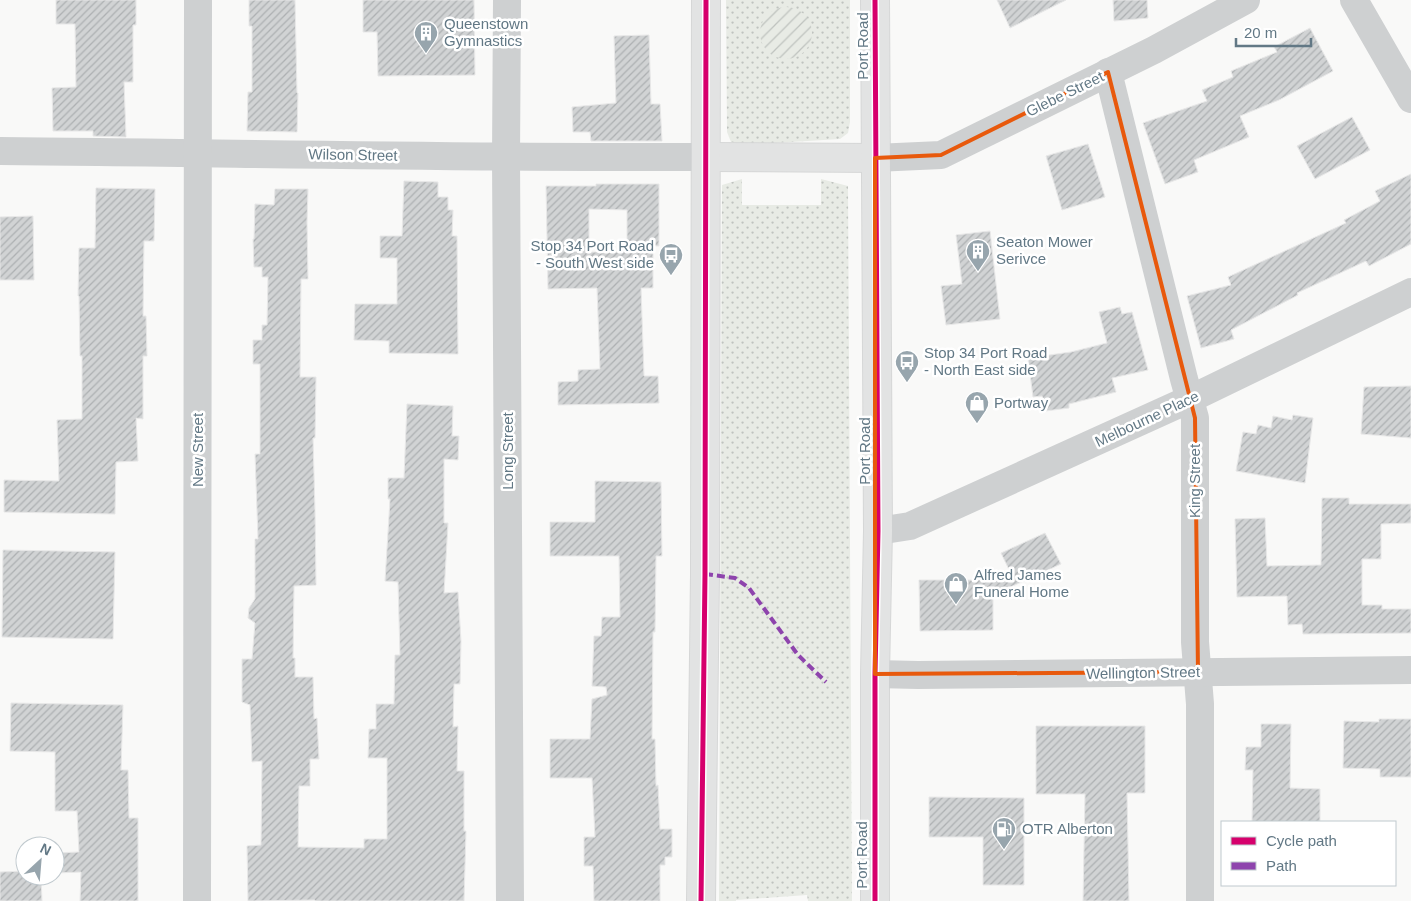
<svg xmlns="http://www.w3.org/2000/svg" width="1411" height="901" font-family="Helvetica,sans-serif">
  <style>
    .grass { fill: url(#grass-dots) }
    .garden { fill: url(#garden-furrows) }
    .building { fill: url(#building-hatch); stroke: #e8e8e8; fill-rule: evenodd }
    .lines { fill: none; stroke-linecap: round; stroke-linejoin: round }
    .highway-casing { stroke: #d6d7d7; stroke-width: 30 }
    .minor { stroke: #ced0d1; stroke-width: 28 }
    .highway { stroke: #e2e3e3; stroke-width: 28 }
    .quiet { stroke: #8e44ad; stroke-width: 4; stroke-dasharray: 8 4; stroke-linecap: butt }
    .cycleway-casing { stroke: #fff; stroke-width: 8 }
    .cycleway { stroke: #d6006c; stroke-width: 5 }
    .marked { fill: none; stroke: #e8590c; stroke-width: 4; stroke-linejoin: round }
    .labels { text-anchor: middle; stroke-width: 5; stroke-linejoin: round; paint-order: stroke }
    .poi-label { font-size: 15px; fill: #627885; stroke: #fff; text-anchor: start }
    .street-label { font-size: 15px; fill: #627885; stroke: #fff }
  </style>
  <defs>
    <pattern id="grass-dots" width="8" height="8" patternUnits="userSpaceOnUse" patternTransform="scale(1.25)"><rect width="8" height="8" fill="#e8ebe5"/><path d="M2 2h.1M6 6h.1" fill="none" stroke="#bfc3bf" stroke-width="1.8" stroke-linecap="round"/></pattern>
    <pattern id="garden-furrows" width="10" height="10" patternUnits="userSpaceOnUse" patternTransform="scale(1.25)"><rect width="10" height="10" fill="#e8ebe5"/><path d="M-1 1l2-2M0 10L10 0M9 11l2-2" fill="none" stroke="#bfc3bf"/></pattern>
    <pattern id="building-hatch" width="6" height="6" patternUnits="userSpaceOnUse" patternTransform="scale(1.25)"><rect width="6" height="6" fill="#d1d3d4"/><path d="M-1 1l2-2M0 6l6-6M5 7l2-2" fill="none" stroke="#adb0b2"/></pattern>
  </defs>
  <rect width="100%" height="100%" fill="#f9f9f8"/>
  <g class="grass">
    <path d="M726,0H850V122L848,133L840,139L740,145L731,142L727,132Z"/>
    <path d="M742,179V205H821V179L848,186L852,901H808L807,895L736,900V901H719L722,185Z"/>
  </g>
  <circle class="garden" cx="786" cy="33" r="26"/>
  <g class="building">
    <path d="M56,0H136V25H133V82H124L126,137L93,136V131H53L52,88L76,87L75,24H56Z"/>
    <path d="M249,0H295L297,93H298L297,132L247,131L248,92H252V26H249Z"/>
    <path d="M363,0H474L475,75L378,76L377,32H363Z"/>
    <path d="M997,0H1066L1010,28Z"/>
    <path d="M1113,0H1147L1148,18L1114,21Z"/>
    <path d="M1310,28L1333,71L1279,100L1240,116L1249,137L1194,160L1198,172L1165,184L1143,123L1207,101L1202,90L1233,77L1231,71L1277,52L1274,47Z"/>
    <path d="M649,35L651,104H660L662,141H591L590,132H573L572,107L616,103L614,36Z"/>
    <path d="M1352,117L1370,150L1315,179L1297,146Z"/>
    <path d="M1088,144L1105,197L1062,210L1046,156Z"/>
    <path d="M1411,174V244L1369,266L1366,261L1297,293L1298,295L1231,330L1234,339L1201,348L1187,296L1231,285L1228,277L1346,223L1344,220L1380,201L1375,191Z"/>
    <path d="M404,181L438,182V197H448V210H453L452,236H457L458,354L389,353V341L354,340L355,304H397V258H380V236H402Z"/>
    <path d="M596,184H659V246H653V288H641L644,376H658L659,403L558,405V382L578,381V370L600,369L597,288L548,289L546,186H596ZM589,209L627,210V252H589Z"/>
    <path d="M96,188L155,189L154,241H144L143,316H146L147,356H143V419L136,418L138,461L116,462L115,514L4,512V480L59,481L57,420L82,419V356H80L79,296H78L79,248H95Z"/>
    <path d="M275,189H308L307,222L308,279H301L300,377H316L315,438H313L315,511L316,585L294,586L293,658H295V677H313L314,719L317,718L319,759H310V786H299L298,847L364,848V839H387V758H368L369,729H376V704H394L395,655H400L398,582L385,581L390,499H388V478H404L407,404L453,406L452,436H459L458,460L444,459V523H448L444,593L458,592L461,641L460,684H454L453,727L458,726L457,771H464V831H466L464,901H315V900L248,901L247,846L261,845L262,761L252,762L250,705L242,702V659H252L255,623L248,618L249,608L255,599V539H258L255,454H260V364H253V340H262V325H267L268,277H262V267H254L253,239H254L255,204L274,205Z"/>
    <path d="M33,216L34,280H0V217Z"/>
    <path d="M990,231L1000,319L946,325L941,286L962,284L956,235Z"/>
    <path d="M1120,307L1122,314L1132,312L1148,370L1112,378L1116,392L1069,404V408L1045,411L1042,396L1033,397L1028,358L1071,352L1107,343L1099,312Z"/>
    <path d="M1411,386V438L1361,434L1364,387Z"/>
    <path d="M1293,415L1313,418L1305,483L1236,471L1243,432L1256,434L1258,425L1271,428L1273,416L1292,420Z"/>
    <path d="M595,481L661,482L662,556H656L655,632H653L652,739H655L656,786L658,785L660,829H672V857H665V865H660V901H594L593,866H584V837H595L592,778H550V739H590L592,699L607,695L606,687L592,686L594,636H601L602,617H620L619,556H550V522H595Z"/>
    <path d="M1322,498H1349V504H1411V523L1381,524V559H1362V605H1382V609H1411V633L1303,634L1302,624L1288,625L1287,596L1237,597L1235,519L1265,518L1267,566L1321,565Z"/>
    <path d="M1045,533L1061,564L993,595V630L920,631L919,580H1014L1001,553Z"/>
    <path d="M3,550L115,552L113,639L2,637Z"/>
    <path d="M11,703L123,705L121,770H128L129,818H138V901H80L81,872L55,873V853L79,852L77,811H55V752L10,751Z"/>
    <path d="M1379,719H1411V777H1380V769L1343,768L1344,721L1379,722Z"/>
    <path d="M1261,724H1291L1290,788L1320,789V822H1252L1253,770H1245L1246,747H1261Z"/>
    <path d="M1036,726H1145V793H1127L1129,901H1083L1085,794H1036Z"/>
    <path d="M929,797L1024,798V885H983V837H929Z"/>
    <path d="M25,871V876H41L42,901H0V872Z"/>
  </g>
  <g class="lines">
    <g class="highway-casing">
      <g id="highway">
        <path d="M707,157L875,158"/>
        <path d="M701,901L705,574L706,0"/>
        <path d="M875,901V674L878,531L875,0"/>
      </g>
    </g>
    <g class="minor">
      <path d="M507,0L506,157L510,901"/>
      <path d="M1354,0L1411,99"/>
      <path d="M1108,72L1184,379L1195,418V642L1200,704V901"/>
      <path d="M0,151C236,153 471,158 707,157"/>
      <path d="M875,158L941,155L1154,50L1246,0"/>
      <path d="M878,531L910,526L1190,399L1411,292"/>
      <path d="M875,674L918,675L1411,670"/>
      <path d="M197,901L198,0"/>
    </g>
    <use href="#highway" class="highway"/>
    <path class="quiet" d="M705,574L735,578L749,588L798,655L826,682"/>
    <g class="cycleway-casing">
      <g id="cycleway">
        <path d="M701,901L705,574L706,0"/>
        <path d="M875,901V674L878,531L875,0"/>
      </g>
    </g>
    <use href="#cycleway" class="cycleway"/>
  </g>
  <path class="marked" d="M1108,72L1195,418L1198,672L875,674V158L941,155Z"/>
  <defs>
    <g id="building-pin" transform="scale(1.25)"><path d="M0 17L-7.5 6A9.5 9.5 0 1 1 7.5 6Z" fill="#97a5ad" stroke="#fff"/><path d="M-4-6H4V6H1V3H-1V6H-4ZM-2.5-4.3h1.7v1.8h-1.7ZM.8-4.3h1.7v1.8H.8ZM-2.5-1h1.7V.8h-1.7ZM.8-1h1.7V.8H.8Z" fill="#fff"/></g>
    <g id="bus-pin" transform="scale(1.25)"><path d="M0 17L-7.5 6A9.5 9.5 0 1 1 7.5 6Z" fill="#97a5ad" stroke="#fff"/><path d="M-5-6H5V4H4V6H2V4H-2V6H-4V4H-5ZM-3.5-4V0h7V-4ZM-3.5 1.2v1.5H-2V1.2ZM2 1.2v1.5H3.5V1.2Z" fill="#fff"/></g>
    <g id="shop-pin" transform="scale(1.25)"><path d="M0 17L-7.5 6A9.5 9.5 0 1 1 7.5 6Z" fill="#97a5ad" stroke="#fff"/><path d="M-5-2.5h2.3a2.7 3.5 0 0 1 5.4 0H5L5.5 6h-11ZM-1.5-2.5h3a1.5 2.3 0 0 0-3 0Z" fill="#fff"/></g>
    <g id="fuel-pin" transform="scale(1.25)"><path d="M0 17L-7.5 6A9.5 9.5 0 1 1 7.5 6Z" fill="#97a5ad" stroke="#fff"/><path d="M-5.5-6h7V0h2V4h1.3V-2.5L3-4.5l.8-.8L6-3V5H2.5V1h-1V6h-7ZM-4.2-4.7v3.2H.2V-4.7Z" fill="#fff"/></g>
  </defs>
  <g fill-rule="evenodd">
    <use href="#building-pin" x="426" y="33"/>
    <use href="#building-pin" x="978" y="251"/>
    <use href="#bus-pin" x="671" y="255"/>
    <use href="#bus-pin" x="907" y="362"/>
    <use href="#shop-pin" x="977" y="403"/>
    <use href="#shop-pin" x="956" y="584"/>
    <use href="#fuel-pin" x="1004" y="829"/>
  </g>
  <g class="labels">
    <g class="poi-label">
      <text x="444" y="29">Queenstown<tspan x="444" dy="17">Gymnastics</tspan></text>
      <text x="996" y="247">Seaton Mower<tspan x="996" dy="17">Serivce</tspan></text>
      <text x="654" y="251" text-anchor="end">Stop 34 Port Road<tspan x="654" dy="17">- South West side</tspan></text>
      <text x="924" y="358">Stop 34 Port Road<tspan x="924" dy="17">- North East side</tspan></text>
      <text x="994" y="408">Portway</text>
      <text x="974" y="580">Alfred James<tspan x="974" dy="17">Funeral Home</tspan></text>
      <text x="1022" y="834">OTR Alberton</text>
    </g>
    <g class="street-label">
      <text transform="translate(863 46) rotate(-90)" y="5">Port Road</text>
      <text transform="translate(1065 94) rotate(-26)" y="5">Glebe Street</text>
      <text transform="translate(353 155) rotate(1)" y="5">Wilson Street</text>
      <text transform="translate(1147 419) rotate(-25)" y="5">Melbourne Place</text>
      <text transform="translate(198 450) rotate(-90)" y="5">New Street</text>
      <text transform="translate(508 451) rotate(-90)" y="5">Long Street</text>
      <text transform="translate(865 451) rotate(-90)" y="5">Port Road</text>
      <text transform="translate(1195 481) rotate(-90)" y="5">King Street</text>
      <text transform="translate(1143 673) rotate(-1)" y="5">Wellington Street</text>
      <text transform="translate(862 855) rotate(-90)" y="5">Port Road</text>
    </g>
  </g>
  <rect x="1221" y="821" width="175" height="65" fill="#ffffff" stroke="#c0c9ce"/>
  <rect x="1231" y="837" width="25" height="8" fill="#d6006c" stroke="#c0c9ce"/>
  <text x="1266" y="846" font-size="15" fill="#627885">Cycle path</text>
  <rect x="1231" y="862" width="25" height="8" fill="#8e44ad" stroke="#c0c9ce"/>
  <text x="1266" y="871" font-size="15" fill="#627885">Path</text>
  <g transform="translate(40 861) rotate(26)"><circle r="24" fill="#ffffff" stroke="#c0c9ce"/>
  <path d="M0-4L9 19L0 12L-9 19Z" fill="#97a5ad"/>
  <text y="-8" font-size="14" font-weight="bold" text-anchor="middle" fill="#627885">N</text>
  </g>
  <path d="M1236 38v8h75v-8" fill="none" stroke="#627885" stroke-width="2.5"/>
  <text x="1244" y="38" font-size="15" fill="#627885" stroke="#ffffff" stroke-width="4" paint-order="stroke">20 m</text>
</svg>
